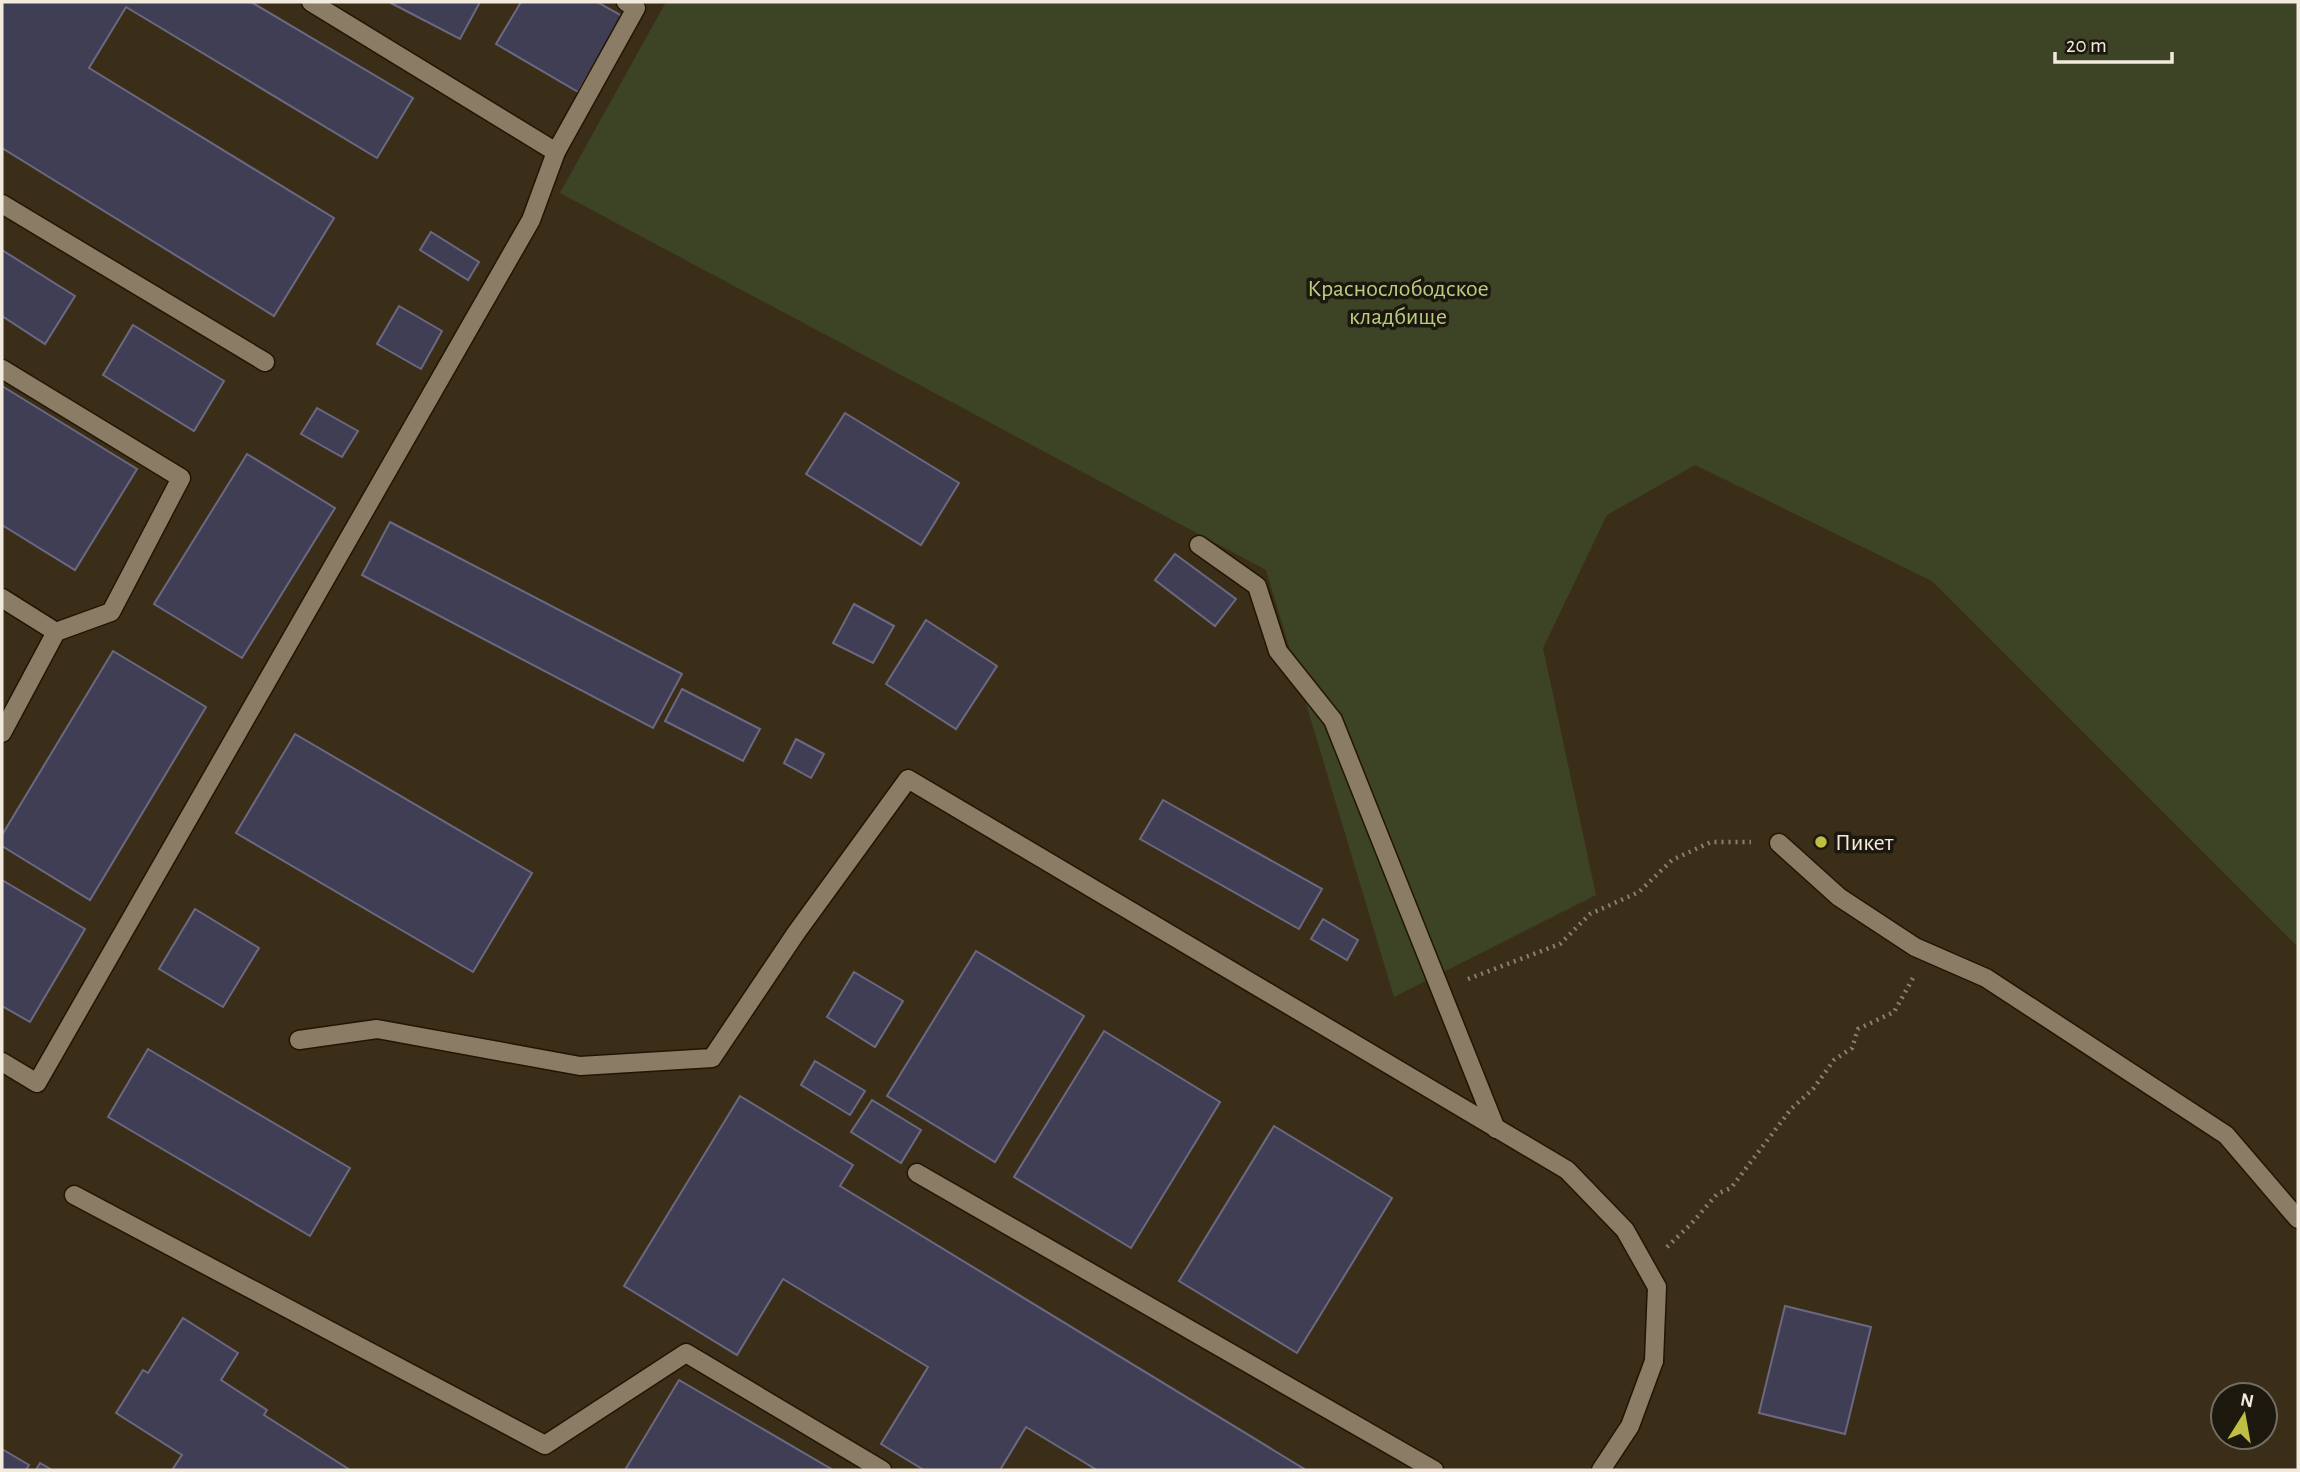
<svg xmlns="http://www.w3.org/2000/svg" width="2300" height="1472" font-family="'Alegreya Sans',sans-serif">
  <style>
    .green { fill: #3d4426 }
    .building { fill: #403e54; stroke: #6b6982; stroke-width: 2 }
    .lines { fill: none; stroke-linecap: round; stroke-linejoin: round }
    .service-casing { stroke: #221603; stroke-width: 21 }
    .minor-casing { stroke: #221603; stroke-width: 21 }
    .path { stroke: #8b806e; stroke-width: 4.5; stroke-dasharray: 2 5; stroke-linecap: butt }
    .service { stroke: #8b7d65; stroke-width: 18 }
    .minor { stroke: #8b7d65; stroke-width: 18 }
    .poi-dot { fill: #bebf42; stroke: #1d180e; stroke-width: 2.5 }
    .labels { text-anchor: middle; stroke-width: 7; stroke-linejoin: round; paint-order: stroke }
    .park-label { font-size: 24px; fill: #bacc82; stroke: #1d180e }
    .poi-label { font-size: 24px; fill: #f2eadd; stroke: #1d180e; text-anchor: start }
  </style>
  <rect width="100%" height="100%" fill="#3b2e19"/>
  <path class="green" d="M666,2H2298V947L1932,581L1695,465L1607,515L1543,648L1596,895L1394,997L1266,570L560,193Z"/>
  <g class="building">
    <path d="M2,2H251L413,98L377,158L126,7L89,68L334,218L274,316L2,148Z"/>
    <path d="M389,2H480L460,39Z"/>
    <path d="M521,2H597L622,16L578,92L496,44Z"/>
    <path d="M431,232L479,262L468,280L420,250Z"/>
    <path d="M2,250L75,296L45,344L2,316Z"/>
    <path d="M399,306L442,331L421,369L377,344Z"/>
    <path d="M133,325L224,381L194,431L103,375Z"/>
    <path d="M2,386L137,469L75,570L2,525Z"/>
    <path d="M317,408L358,431L342,457L301,434Z"/>
    <path d="M845,413L959,483L921,545L806,474Z"/>
    <path d="M247,454L335,508L242,658L154,604Z"/>
    <path d="M390,522L682,674L653,728L362,575Z"/>
    <path d="M1175,554L1236,599L1215,626L1155,580Z"/>
    <path d="M854,604L894,626L873,663L833,643Z"/>
    <path d="M926,620L997,666L956,729L886,684Z"/>
    <path d="M113,651L206,707L90,900L2,846V835Z"/>
    <path d="M682,689L760,729L743,761L665,721Z"/>
    <path d="M295,734L532,873L473,972L236,833Z"/>
    <path d="M796,739L824,754L811,778L784,763Z"/>
    <path d="M1163,800L1322,889L1299,929L1140,839Z"/>
    <path d="M2,880L85,929L30,1022L2,1006Z"/>
    <path d="M195,909L259,948L223,1007L159,969Z"/>
    <path d="M1323,919L1358,940L1347,960L1311,939Z"/>
    <path d="M976,951L1084,1016L995,1162L887,1096Z"/>
    <path d="M854,972L903,1001L875,1047L827,1017Z"/>
    <path d="M1104,1031L1220,1102L1131,1248L1014,1177Z"/>
    <path d="M148,1049L350,1168L310,1236L108,1117Z"/>
    <path d="M815,1061L865,1091L850,1115L801,1085Z"/>
    <path d="M740,1096L853,1165L840,1186L1306,1470H1097L1026,1427L1000,1470H924L881,1444L928,1367L783,1279L737,1355L624,1286Z"/>
    <path d="M872,1100L921,1130L901,1163L851,1132Z"/>
    <path d="M1274,1126L1392,1198L1297,1353L1179,1281Z"/>
    <path d="M1785,1306L1871,1327L1845,1434L1759,1413Z"/>
    <path d="M183,1318L238,1353L221,1380L267,1410L264,1415L350,1470H172L182,1455L116,1413L143,1370L148,1373Z"/>
    <path d="M679,1380L833,1470H625Z"/>
    <path d="M2,1449L29,1465L26,1470H2Z"/>
    <path d="M40,1463L52,1470H36Z"/>
  </g>
  <g class="lines">
    <g class="service-casing">
      <g id="service">
        <path d="M311,2L556,152"/>
        <path d="M2,204L265,362"/>
        <path d="M2,369L181,478L111,612L56,632L2,733"/>
        <path d="M1199,545L1257,586L1278,651L1333,720L1496,1129"/>
        <path d="M2,598L56,632"/>
        <path d="M1779,843L1839,897L1915,947L1986,978L2226,1135L2298,1219"/>
        <path d="M299,1040L377,1029L580,1066L712,1058L796,933L908,779L1567,1170L1625,1230L1657,1287L1654,1361"/>
        <path d="M2,1062L37,1083L531,220L556,152L636,8L626,2"/>
        <path d="M917,1173L1434,1470"/>
        <path d="M74,1195L545,1445L686,1353L882,1470"/>
      </g>
    </g>
    <g class="minor-casing">
      <path id="minor" d="M1601,1470L1630,1426L1654,1361"/>
    </g>
    <g class="path">
      <path d="M1468,979L1560,944L1590,914L1639,892L1672,860L1711,842H1751"/>
      <path d="M1667,1247L1692,1223L1717,1194L1731,1188L1791,1109L1813,1089L1834,1060L1852,1048L1858,1029L1894,1012L1913,978"/>
    </g>
    <use href="#service" class="service"/>
    <use href="#minor" class="minor"/>
  </g>
  <circle class="poi-dot" cx="1821" cy="842" r="7"/>
  <g class="labels">
    <g class="park-label">
      <text x="1398" y="296">Краснослободское<tspan x="1398" dy="28">кладбище</tspan></text>
    </g>
    <g class="poi-label">
      <text x="1835" y="850">Пикет</text>
    </g>
  </g>
  <rect width="2300" height="1472" fill="none" stroke="#f2eadd" stroke-width="7"/>
  <g transform="translate(2244 1416) rotate(11)"><circle r="33" fill="#1d180e" stroke="#726c61" stroke-width="2"/>
  <path d="M0-5L12 26L0 18L-12 26Z" fill="#bebf42"/>
  <text y="-10" font-size="19" font-weight="bold" text-anchor="middle" fill="#f2eadd">N</text>
  </g>
  <path d="M2055 52v10h117v-10" fill="none" stroke="#f2eadd" stroke-width="3.5"/>
  <text x="2066" y="52" font-size="21" fill="#f2eadd" stroke="#1d180e" stroke-width="5" paint-order="stroke">20 m</text>
</svg>
